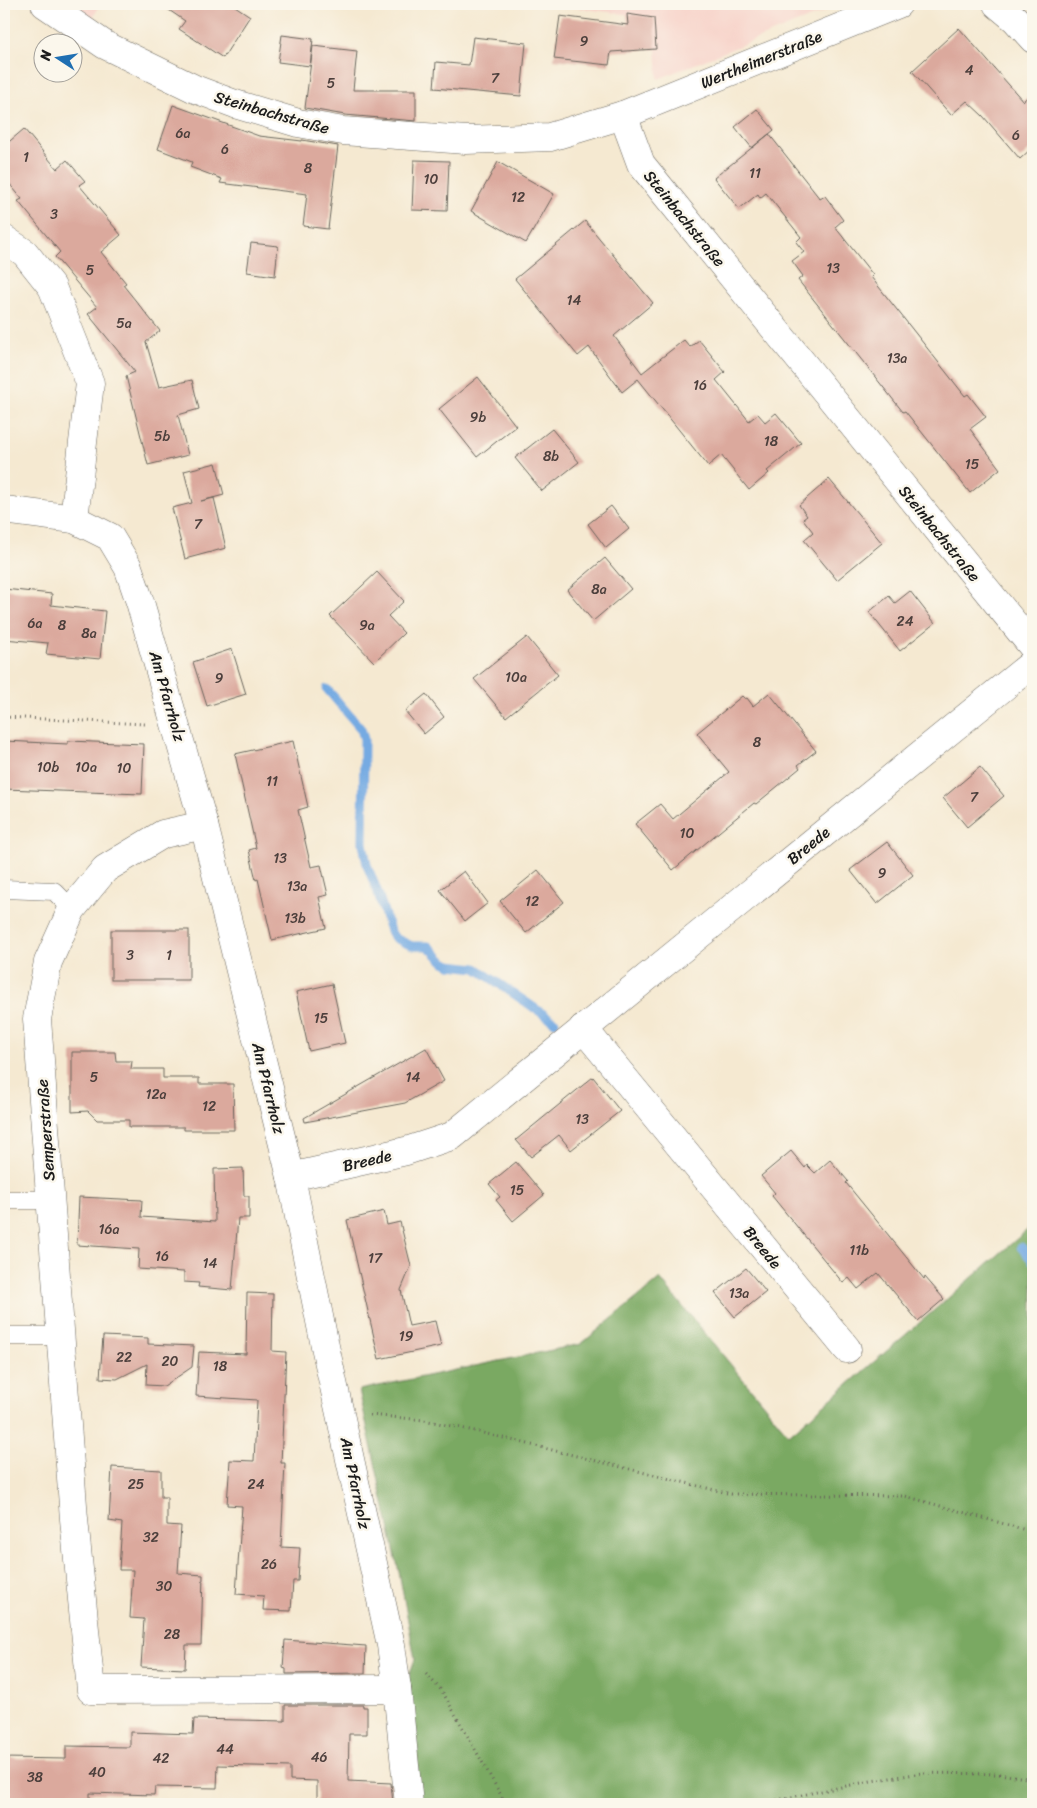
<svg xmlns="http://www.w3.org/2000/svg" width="1037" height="1808" font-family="Sriracha,sans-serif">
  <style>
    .built { fill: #f7d1c8 }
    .forest { fill: #7aa962; stroke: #4b623f }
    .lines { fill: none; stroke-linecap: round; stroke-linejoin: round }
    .stream { stroke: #75aae2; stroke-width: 9 }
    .building { fill: #dba99d }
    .service-casing { stroke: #68645b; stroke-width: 19 }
    .minor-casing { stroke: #68645b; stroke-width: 29 }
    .path { stroke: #68645b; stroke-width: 3; stroke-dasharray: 1 4; stroke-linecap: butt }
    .service { stroke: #fff; stroke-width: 18 }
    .minor { stroke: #fff; stroke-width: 28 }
    .labels { text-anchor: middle; stroke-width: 5; stroke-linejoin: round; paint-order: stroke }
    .number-label { font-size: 14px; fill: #4c3f3c }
    .street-label { font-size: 16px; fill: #1c1c1c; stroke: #fbf7ec }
  </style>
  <rect width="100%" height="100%" fill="#fbf7ec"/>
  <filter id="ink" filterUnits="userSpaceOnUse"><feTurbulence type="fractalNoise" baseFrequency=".02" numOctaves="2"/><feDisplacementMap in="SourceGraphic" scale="10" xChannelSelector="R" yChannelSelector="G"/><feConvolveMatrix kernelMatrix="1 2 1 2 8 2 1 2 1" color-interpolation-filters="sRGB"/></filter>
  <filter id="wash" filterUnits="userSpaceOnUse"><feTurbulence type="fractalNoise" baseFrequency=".0096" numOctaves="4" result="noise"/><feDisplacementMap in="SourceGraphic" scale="20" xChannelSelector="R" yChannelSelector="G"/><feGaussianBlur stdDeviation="1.12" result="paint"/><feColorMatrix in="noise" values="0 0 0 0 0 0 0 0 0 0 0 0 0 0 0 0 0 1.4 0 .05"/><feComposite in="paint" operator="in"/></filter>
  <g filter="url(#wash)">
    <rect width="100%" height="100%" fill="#f5e9d1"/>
    <g class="built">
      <path d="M61,4H100L91,22Z"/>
      <path d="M549,4H843L658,79L654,18Z"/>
    </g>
    <path class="forest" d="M1033,1225V1804H421L406,1684L415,1659L399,1572L359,1390L581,1344L660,1279L789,1435Z"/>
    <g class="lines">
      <g class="stream">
        <path d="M327,689L361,729L364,739L363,843L367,865L378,893L390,931L395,938L412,946H428L444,962L450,965L476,968L555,1022"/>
        <path d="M1021,1247L1033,1261"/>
      </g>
    </g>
    <g id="blocks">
      <g class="building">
        <path d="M160,4H232L250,16L223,58L179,29L185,21Z"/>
        <path d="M627,14L654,18L656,49L611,52L609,65L554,59L560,16L628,25Z"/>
        <path d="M959,28L1023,101L1033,92V147L1020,159L983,116L967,101L951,115L912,71Z"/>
        <path d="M282,35L313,39L310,66L278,62Z"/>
        <path d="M473,37L526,43L521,96L434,88L436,62L469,65Z"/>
        <path d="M313,46L357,51L353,90H416V121L345,115L305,108Z"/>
        <path d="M173,105L259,136L302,141V140L338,146L328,229L303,226L307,194L220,183L222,179L190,167L192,162L158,149Z"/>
        <path d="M757,109L774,130L752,148L735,127Z"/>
        <path d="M24,129L57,169L67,160L85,181L79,185L121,235L101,252L126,283L123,285L160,331L146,342L159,387L192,380L199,409L178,415L188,455L148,465L126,376L135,372L88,314L97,307L55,257L60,252L18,201L22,199L4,177V146Z"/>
        <path d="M769,134L820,199L825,196L843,220L835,227L873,275L871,277L965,396L968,394L986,417L970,429L1000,469L970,493L905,411L903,412L798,280L803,276L792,261L804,252L796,242L801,237L766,193L760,198L758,194L739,209L714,178Z"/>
        <path d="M414,160L449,161L447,211L412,210Z"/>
        <path d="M498,162L554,194L526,243L471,211Z"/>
        <path d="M585,221L653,303L614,336L642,373L684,340L690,347L699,340L725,372L716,380L749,421L758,414L765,422L776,413L801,443L767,471L769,473L749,490L721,455L708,466L638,379L622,392L589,347L578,356L515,279Z"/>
        <path d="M251,243L278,246L275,276L247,272Z"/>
        <path d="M478,377L516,426L477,457L439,409Z"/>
        <path d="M552,429L579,462L542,491L515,458Z"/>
        <path d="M216,463L224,495L201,501L214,498L226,548L185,559L172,508L192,503L184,471Z"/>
        <path d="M829,479L882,543L837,580L804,540L813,532L803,519L807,516L799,505Z"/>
        <path d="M611,506L629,529L606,548L588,524Z"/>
        <path d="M605,558L631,589L593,621L567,590Z"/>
        <path d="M377,572L404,601L388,616L404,633L374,662L330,616Z"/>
        <path d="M4,589L52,594L51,605L105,611L100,659L46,654L48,643L4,639Z"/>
        <path d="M910,591L935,623L900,651L869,612L889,596L895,603Z"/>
        <path d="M527,637L558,675L506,717L474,679Z"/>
        <path d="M232,649L246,694L207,706L193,662Z"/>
        <path d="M769,693L816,751L798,765L800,768L756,804L754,803L673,870L635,824L660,804L673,819L729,772L697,733L742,696L745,699L747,698L753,706Z"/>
        <path d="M426,694L444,717L424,734L405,711Z"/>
        <path d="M4,741L68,744V741L144,744L142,794L4,789Z"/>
        <path d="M293,741L308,807L298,810L311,867L321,865L328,895L319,897L326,928L272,940L258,879L256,880L249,850L256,848L235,754Z"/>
        <path d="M980,767L1004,796L967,827L943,798Z"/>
        <path d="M887,842L913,875L877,904L850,870Z"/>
        <path d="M538,870L564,902L526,933L500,901Z"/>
        <path d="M464,871L488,903L465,921L440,890Z"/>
        <rect x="111" y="930" width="78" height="50"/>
        <path d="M332,984L345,1043L309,1051L296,992Z"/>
        <path d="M426,1048L444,1081L405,1103L305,1122L304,1118Z"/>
        <path d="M72,1052H115L116,1061H132L131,1069H163V1078H199V1084H233L234,1130H184V1127H129V1120H97L88,1111L72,1112Z"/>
        <path d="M593,1077L620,1111L571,1150L559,1135L531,1157L516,1140Z"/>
        <path d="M791,1151L805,1168L807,1165L815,1173L830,1160L848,1181L846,1183L924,1279L925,1277L944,1299L918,1321L878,1273L858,1289L849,1278L843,1283L772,1196L775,1193L761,1176Z"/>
        <path d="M516,1162L544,1195L513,1221L496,1200L500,1197L489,1184Z"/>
        <path d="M243,1168L244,1196H249V1218H238L232,1290L198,1287L199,1283L184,1282V1272L138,1269L139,1249L77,1245L79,1197L142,1200L141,1217L215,1222L214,1169Z"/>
        <path d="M384,1211L387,1225L400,1222L411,1266L401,1290L409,1326L435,1321L441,1346L379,1359L347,1220Z"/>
        <path d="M746,1268L766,1292L735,1317L715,1293Z"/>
        <path d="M247,1293L273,1294L272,1351L286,1352L281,1463H285L281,1547L300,1548L298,1581H293L291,1611L263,1610L264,1596L236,1594L242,1506L227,1505L230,1460L254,1461L257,1400L196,1396L199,1352L246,1354Z"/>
        <path d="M103,1336L148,1338V1344L194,1346L192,1367L164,1386L146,1385L147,1364L117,1379L100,1378Z"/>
        <path d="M112,1467L161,1470V1497H167V1525L181,1526L178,1573L203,1575L201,1645H186L185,1669L141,1667L144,1619L130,1618L133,1570H119L122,1523L109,1521Z"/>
        <path d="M285,1640L366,1646L365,1673L286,1674V1669L283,1668Z"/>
        <path d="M285,1705H363V1707H367V1734H349L348,1781L391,1783L393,1804H317V1781L290,1780V1767L218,1765L217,1788L155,1787L154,1795L90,1793V1804H4V1758L66,1759V1746L130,1747V1732L193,1734L194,1719L285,1721Z"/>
      </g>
    </g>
  </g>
  <g filter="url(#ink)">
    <use href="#blocks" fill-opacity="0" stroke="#68645b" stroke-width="1"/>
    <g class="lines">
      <g class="service-casing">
        <g id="service">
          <path d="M4,889L54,891L72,909"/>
          <path d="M4,1200H50"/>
          <path d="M4,1336H61"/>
        </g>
      </g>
      <g class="minor-casing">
        <g id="minor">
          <path d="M45,4L105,45L195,89L235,104L298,123L343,131L466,140L550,137L623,115L898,4"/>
          <path d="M997,4L1015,19L1033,39"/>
          <path d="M623,115L641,164L1033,647"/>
          <path d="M4,239L25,253L52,287L90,383L74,519"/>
          <path d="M4,510L74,519L110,537L128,567L140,602L204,825L291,1177L325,1346L391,1645L397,1689L409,1804"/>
          <path d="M204,825L163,834L105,869L72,909L48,962L37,1019L74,1519L91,1690L397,1689"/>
          <path d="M583,1028L847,1349"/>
          <path d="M291,1177L406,1151L452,1136L1033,663"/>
        </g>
      </g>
      <g class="path">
        <path d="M4,717L145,724"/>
        <path d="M370,1415L424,1420L479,1432L731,1494L905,1496L1033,1532"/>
        <path d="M426,1674L442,1691L506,1804"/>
        <path d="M757,1804L871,1781L922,1773L999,1774L1033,1779"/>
      </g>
      <use href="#service" class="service"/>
      <use href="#minor" class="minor"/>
    </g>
  </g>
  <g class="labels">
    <g class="number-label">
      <text x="584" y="46">9</text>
      <text x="969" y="75">4</text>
      <text x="495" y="83">7</text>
      <text x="331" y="88">5</text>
      <text x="183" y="138">6a</text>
      <text x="1016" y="140">6</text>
      <text x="225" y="154">6</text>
      <text x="26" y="162">1</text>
      <text x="308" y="173">8</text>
      <text x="755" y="178">11</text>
      <text x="431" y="184">10</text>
      <text x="518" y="202">12</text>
      <text x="54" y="219">3</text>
      <text x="833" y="273">13</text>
      <text x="90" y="275">5</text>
      <text x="574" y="305">14</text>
      <text x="124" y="328">5a</text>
      <text x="897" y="363">13a</text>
      <text x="700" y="390">16</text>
      <text x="478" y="422">9b</text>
      <text x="162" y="441">5b</text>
      <text x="771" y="446">18</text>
      <text x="551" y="461">8b</text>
      <text x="972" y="469">15</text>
      <text x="198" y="529">7</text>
      <text x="599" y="594">8a</text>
      <text x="905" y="626">24</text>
      <text x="35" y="628">6a</text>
      <text x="62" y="630">8</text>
      <text x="367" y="630">9a</text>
      <text x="89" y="638">8a</text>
      <text x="516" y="682">10a</text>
      <text x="219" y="683">9</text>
      <text x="757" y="747">8</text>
      <text x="48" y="772">10b</text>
      <text x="86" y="772">10a</text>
      <text x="124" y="773">10</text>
      <text x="272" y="786">11</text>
      <text x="974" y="802">7</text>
      <text x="687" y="838">10</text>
      <text x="280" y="863">13</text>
      <text x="882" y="878">9</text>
      <text x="297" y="891">13a</text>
      <text x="532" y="906">12</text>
      <text x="295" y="923">13b</text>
      <text x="130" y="960">3</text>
      <text x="169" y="960">1</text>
      <text x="321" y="1023">15</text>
      <text x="94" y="1082">5</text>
      <text x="413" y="1082">14</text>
      <text x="156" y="1099">12a</text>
      <text x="209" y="1111">12</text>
      <text x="582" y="1124">13</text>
      <text x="517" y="1195">15</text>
      <text x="109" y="1234">16a</text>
      <text x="859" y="1255">11b</text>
      <text x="162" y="1261">16</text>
      <text x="375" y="1263">17</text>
      <text x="210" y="1268">14</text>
      <text x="739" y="1298">13a</text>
      <text x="406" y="1341">19</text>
      <text x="124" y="1362">22</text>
      <text x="170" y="1366">20</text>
      <text x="220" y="1371">18</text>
      <text x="136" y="1489">25</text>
      <text x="256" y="1489">24</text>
      <text x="151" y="1542">32</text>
      <text x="269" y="1569">26</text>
      <text x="164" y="1591">30</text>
      <text x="172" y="1639">28</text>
      <text x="225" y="1754">44</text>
      <text x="319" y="1762">46</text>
      <text x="161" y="1763">42</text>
      <text x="97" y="1777">40</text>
      <text x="35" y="1782">38</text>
    </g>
    <g class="street-label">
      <text transform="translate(761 59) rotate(-22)" y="6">Wertheimerstraße</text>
      <text transform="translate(272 112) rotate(16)" y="6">Steinbachstraße</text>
      <text transform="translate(685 218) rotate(51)" y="6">Steinbachstraße</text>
      <text transform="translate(940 533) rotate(51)" y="6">Steinbachstraße</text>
      <text transform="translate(168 696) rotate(74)" y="6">Am Pfarrholz</text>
      <text transform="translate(808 845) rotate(-39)" y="6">Breede</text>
      <text transform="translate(269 1088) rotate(76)" y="6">Am Pfarrholz</text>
      <text transform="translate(45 1130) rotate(-94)" y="6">Semperstraße</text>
      <text transform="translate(367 1160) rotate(-13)" y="6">Breede</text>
      <text transform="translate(763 1247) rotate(51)" y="6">Breede</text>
      <text transform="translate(356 1483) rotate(78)" y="6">Am Pfarrholz</text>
    </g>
  </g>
  <rect width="1037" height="1808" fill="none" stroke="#fbf7ec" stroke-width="20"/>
  <g transform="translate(58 58) rotate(282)"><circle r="24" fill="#fbf7ec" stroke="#a29f99"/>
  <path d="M0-4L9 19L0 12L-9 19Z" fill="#1f6fb2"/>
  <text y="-8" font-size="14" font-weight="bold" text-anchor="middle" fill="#1c1c1c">N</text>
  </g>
</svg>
